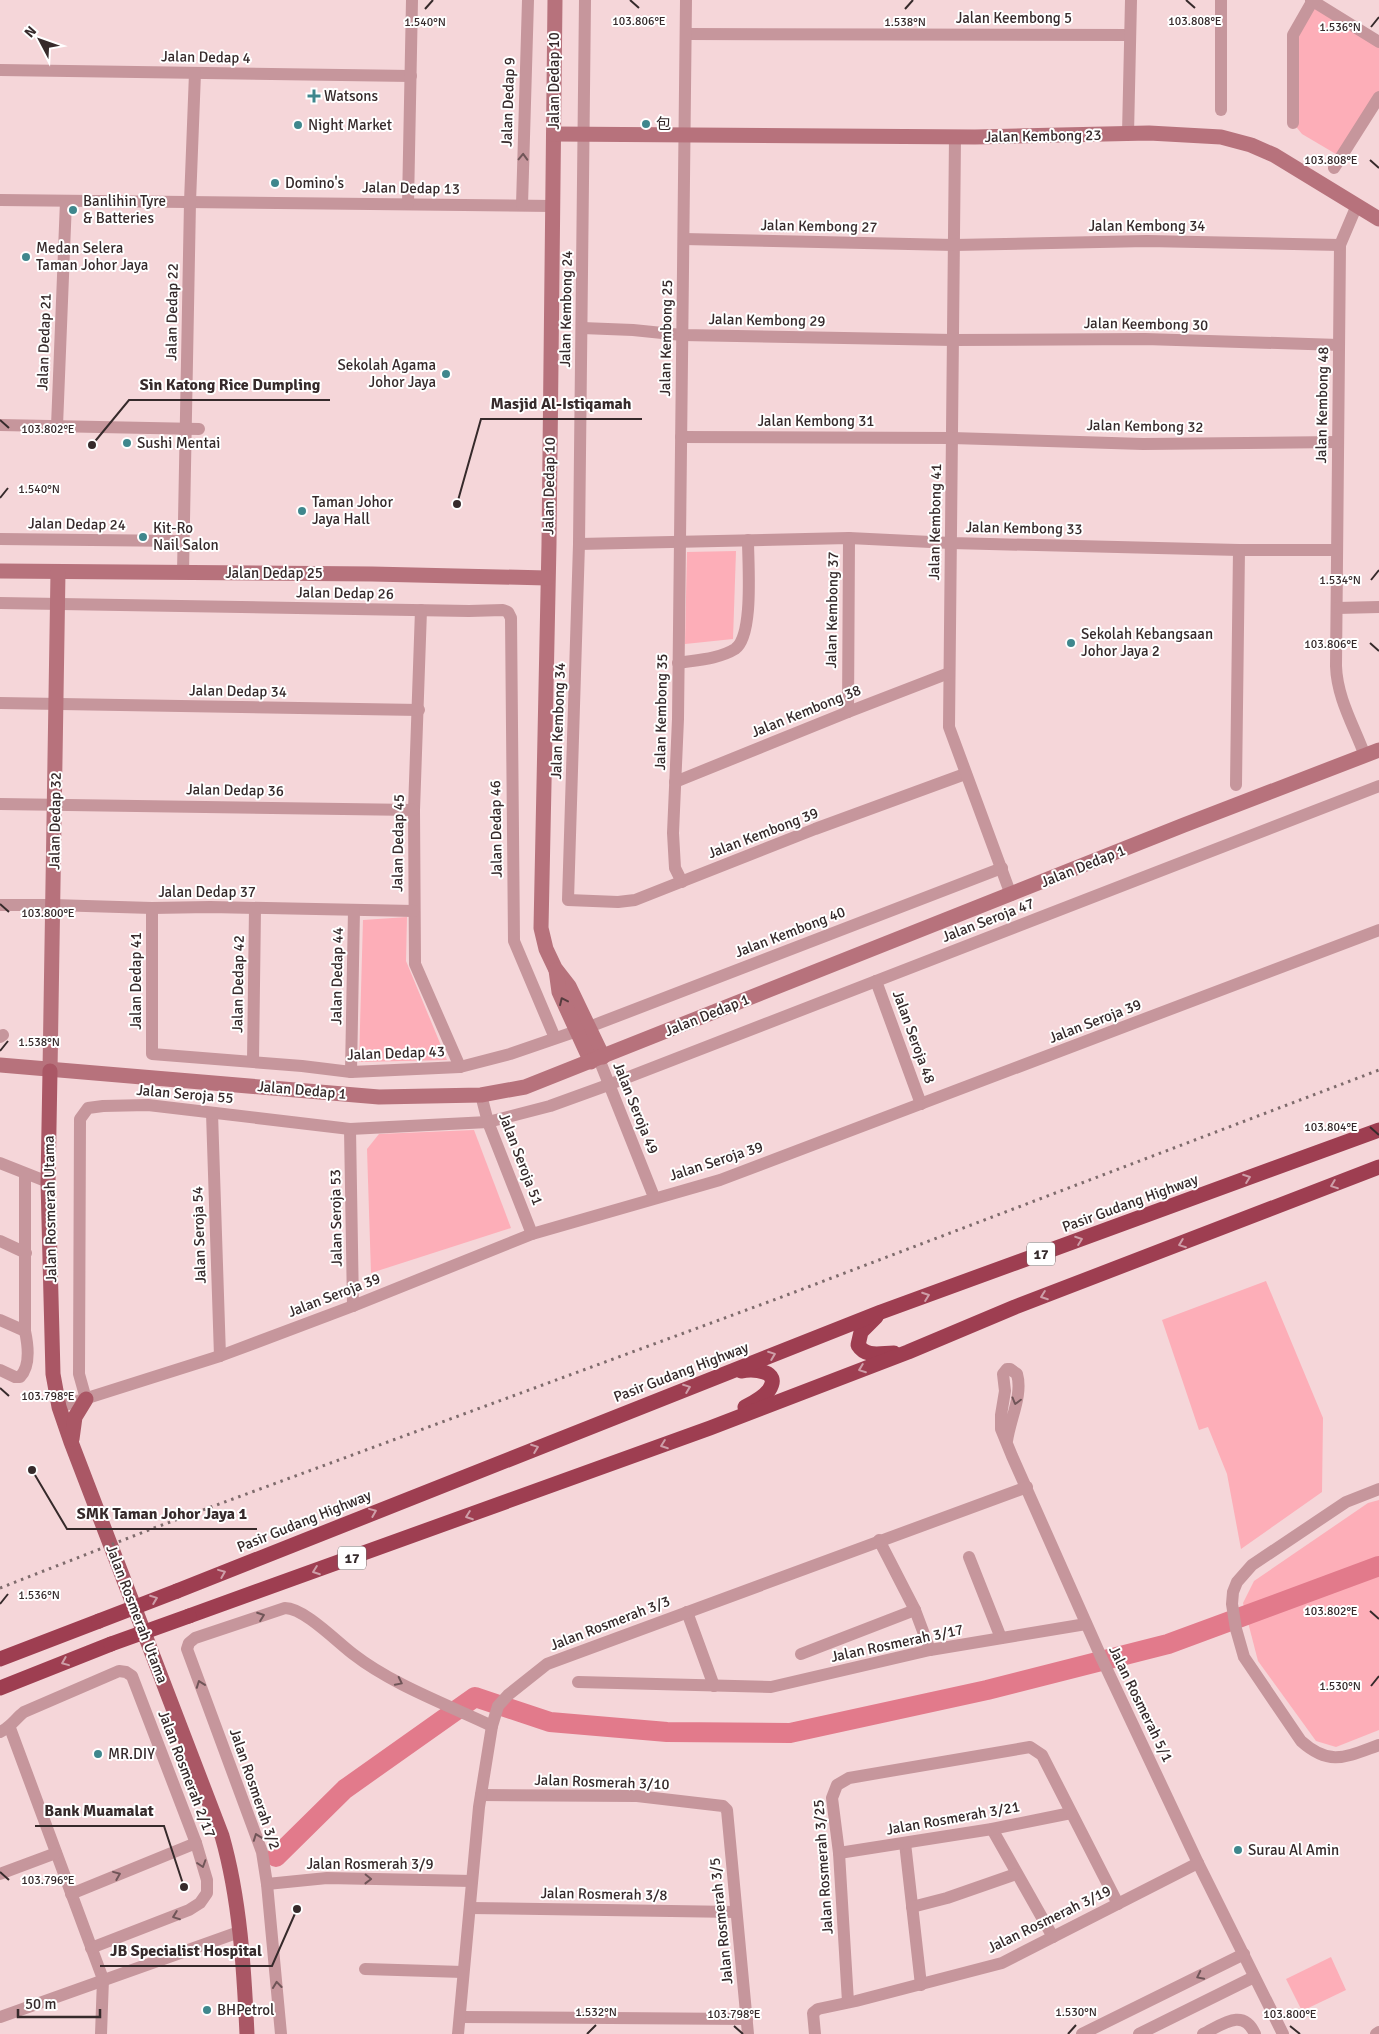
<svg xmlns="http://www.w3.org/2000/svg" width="1379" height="2034" font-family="Signika,'Noto Sans SC',sans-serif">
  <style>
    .green { fill: #fdaeb8 }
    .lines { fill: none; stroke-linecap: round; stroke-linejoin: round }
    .river { stroke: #e27a8b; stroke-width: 20 }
    .street { stroke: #c6969c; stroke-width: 12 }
    .secondary { stroke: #b7727c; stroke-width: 15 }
    .primary { stroke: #aa5765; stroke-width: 15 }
    .highway { stroke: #9e3e51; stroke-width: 15 }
    .rail { stroke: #7e6b6c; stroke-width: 3; stroke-dasharray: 2.5 5; stroke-linecap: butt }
    .highway-bridge { stroke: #9e3e51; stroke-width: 15 }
    .oneway { stroke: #705558 }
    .oneway2 { stroke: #563c3f }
    .oneway3 { stroke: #ce9ea8 }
    .ticks { fill: none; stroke: #362a2b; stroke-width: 2 }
    .poi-dot { fill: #3f878d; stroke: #fff; stroke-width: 2 }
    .labels { text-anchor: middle; stroke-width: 4; stroke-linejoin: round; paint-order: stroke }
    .shield { fill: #fff; stroke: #726a6b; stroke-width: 1 }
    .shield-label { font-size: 14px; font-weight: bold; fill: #362a2b }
    .street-label { font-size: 15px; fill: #362a2b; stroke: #fff }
    .poi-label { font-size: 15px; fill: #362a2b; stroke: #fff; text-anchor: start }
    .ticks-label { font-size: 12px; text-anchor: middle; fill: #362a2b; stroke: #fff; stroke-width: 4; stroke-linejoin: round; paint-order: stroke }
    .leader { fill: none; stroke: #362a2b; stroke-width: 2 }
    .callout-dot { fill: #362a2b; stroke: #fff; stroke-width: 2 }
    .callout-label { font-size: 16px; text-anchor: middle; font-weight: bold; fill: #362a2b; stroke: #fff; stroke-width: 4; stroke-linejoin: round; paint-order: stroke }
  </style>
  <rect width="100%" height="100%" fill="#f5d6d9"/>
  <g class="green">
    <path d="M1312,1L1379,42V97L1341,157L1302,134L1293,123V35Z"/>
    <path d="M736,551L733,639L685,644L687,552Z"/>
    <path d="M407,917L406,961L447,1060L359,1062L363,920Z"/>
    <path d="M474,1130L511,1228L371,1273L367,1149L379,1134Z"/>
    <path d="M1266,1281L1323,1418L1322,1492L1241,1549L1227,1474L1208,1427L1199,1430L1162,1320Z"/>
    <path d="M1379,1500V1730L1336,1747L1316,1741L1258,1661L1243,1603L1254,1581L1368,1503Z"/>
    <path d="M1331,1957L1346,1990L1302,2011L1286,1979Z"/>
  </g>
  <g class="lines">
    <path class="river" d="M276,1857L345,1789L475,1697L550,1722L667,1732L790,1733L987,1690L1168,1644L1379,1566"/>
    <g class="street">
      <path d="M585,0L579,544L568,900L618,902L635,900L815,829L965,774"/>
      <path d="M1221,0V110"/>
      <path d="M1311,0L1379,42"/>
      <path d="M687,34L1130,35"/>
      <path d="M0,70L411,76"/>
      <path d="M1293,123V35L1313,0"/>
      <path d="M1128,134L1131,0"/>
      <path d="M955,137L949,727L1011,895"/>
      <path d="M1334,168L1379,97"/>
      <path d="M0,200L553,206"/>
      <path d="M408,204L412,0"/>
      <path d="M522,205L528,0"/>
      <path d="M1357,205L1340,245L1336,666C1337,698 1354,726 1365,756"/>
      <path d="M684,239L954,245L1147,241L1340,245"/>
      <path d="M582,328L633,330L682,335L953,340L1145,339L1339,345"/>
      <path d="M0,425L199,429"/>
      <path d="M57,426L66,201"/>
      <path d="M681,437L952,438L1143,444L1338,442"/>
      <path d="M0,539L183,541"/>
      <path d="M579,544L849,538L951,543L1239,550H1337"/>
      <path d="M183,573L190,202L195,73"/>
      <path d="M0,603L469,611L503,610L508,612L511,618L514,941L555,1038"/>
      <path d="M1337,608L1379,607"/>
      <path d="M421,610L414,810L415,964L460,1067"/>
      <path d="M678,663C696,660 719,659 735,649C754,636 748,564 748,540"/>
      <path d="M0,703L419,710"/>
      <path d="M848,712L849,538"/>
      <path d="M675,782L848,712L949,673"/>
      <path d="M1236,785L1239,550"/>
      <path d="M0,804L414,810"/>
      <path d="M682,882L675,868L673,833L678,719L686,0"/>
      <path d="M0,905H53L152,908L210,907L414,911"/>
      <path d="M152,908V1054L302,1066L351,1072L460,1067L510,1054L577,1031"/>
      <path d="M876,981L921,1104"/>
      <path d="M589,1027L1002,868"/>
      <path d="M0,1037L3,1035"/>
      <path d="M599,1059L654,1197"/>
      <path d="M253,1061L255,908"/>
      <path d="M351,1072L354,910"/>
      <path d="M481,1095L488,1122L532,1234"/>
      <path d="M212,1113L220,1356"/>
      <path d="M350,1129L353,1306"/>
      <path d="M0,1163L48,1182"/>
      <path d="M0,1241L26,1253"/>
      <path d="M0,1320L25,1331"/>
      <path d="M0,1370L15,1377H20C31,1366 28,1345 25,1331V1174"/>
      <path d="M86,1399L79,1374L80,1119L88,1108L103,1106L148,1105L350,1129L488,1122L550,1106L608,1085L1379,786"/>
      <path d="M59,1407L220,1356L353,1306L532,1234L720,1180L1379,930"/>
      <path d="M1007,1441C1010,1419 1023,1395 1017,1374L1010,1369H1007L1003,1374L1005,1391L1001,1415V1429L1012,1456L1102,1659L1198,1863L1283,2034"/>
      <path d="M1379,1489L1346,1502L1252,1565L1237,1582L1233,1592L1232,1604L1236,1629L1244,1657L1301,1741C1330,1767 1346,1757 1379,1745"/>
      <path d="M879,1540L915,1610L930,1650"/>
      <path d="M969,1557L1001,1638"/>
      <path d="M687,1612L714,1686"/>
      <path d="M801,1654L915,1610"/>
      <path d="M578,1682L771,1687L930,1650L1086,1624"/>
      <path d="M10,1728L103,1979L101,2034"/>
      <path d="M0,1732C11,1727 15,1719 24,1712L119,1671L126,1672L132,1676L196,1843L207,1880V1893L200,1903L189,1910L91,1948"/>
      <path d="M481,1795L637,1796L723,1806L727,1810L748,2034"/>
      <path d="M992,1829L1053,1937"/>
      <path d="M905,1843L921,1985"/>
      <path d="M839,1853L992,1829L1071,1813"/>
      <path d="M0,1874L56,1853"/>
      <path d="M267,1884L327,1878L472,1881"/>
      <path d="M71,1894L196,1843"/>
      <path d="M912,1907L947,1898L1016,1874"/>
      <path d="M470,1908L736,1912"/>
      <path d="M365,1969L463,1972"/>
      <path d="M848,2002L839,1853L832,1798L837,1785L849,1778L1030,1747L1042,1755L1118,1904"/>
      <path d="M0,2017L239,1932"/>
      <path d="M460,2017L747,2019"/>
      <path d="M281,2034L267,1884L262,1852L187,1649L189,1643L195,1638L285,1608C304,1608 337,1642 353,1654C393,1685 446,1704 492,1726"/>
      <path d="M458,2034L479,1807L492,1726L498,1706L508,1695L547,1664L1027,1487"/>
      <path d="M815,2034L813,2013L818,2009L856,2001L1002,1963L1198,1863"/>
      <path d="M1082,2034L1244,1954"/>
      <path d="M1139,2034L1254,1977"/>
      <path d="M1203,2034C1222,2025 1243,2007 1255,2034"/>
      <path d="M1376,2034L1379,2032"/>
    </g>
    <g class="secondary">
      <path d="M555,0L549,544L541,928L546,949L555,968L569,986L603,1057"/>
      <path d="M554,134L975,137L1149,133L1221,137L1251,145L1274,155L1379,219"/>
      <path d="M0,571L372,574L547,578"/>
      <path d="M556,970L559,992L591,1062"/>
      <path d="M0,1065L379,1097L481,1095L525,1087L1184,825L1379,750"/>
      <path d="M50,1071L58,572"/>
    </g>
    <g class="primary">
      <path d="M50,1071L48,1182L53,1374L59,1407L71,1442L222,1836C240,1899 244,1969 247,2034"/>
      <path d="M72,1439L75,1417L86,1399"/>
    </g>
    <g class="highway">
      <path d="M876,1317L861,1332L858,1345C866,1358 881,1353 894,1353"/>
      <path d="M741,1371C753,1369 782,1370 769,1390C763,1398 753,1403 745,1407"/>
      <path d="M177,1591L881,1312L1379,1130"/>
      <path d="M189,1616L710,1428L908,1352L1015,1307L1379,1167"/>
      <path d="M0,1659L99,1621"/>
      <path d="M0,1688L111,1644"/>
    </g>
    <path class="rail" d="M0,1588L154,1528L779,1298L1379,1070"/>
    <g class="highway-bridge">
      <path d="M99,1621L177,1591"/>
      <path d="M111,1644L189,1616"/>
    </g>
  </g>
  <defs><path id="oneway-chevron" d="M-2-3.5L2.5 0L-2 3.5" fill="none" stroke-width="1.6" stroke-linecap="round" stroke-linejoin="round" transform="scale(1.25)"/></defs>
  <g class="oneway">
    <use href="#oneway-chevron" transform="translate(523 157) rotate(-88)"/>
    <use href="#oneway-chevron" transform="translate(1016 1401) rotate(105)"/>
    <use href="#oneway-chevron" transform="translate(261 1616) rotate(-20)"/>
    <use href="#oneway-chevron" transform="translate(399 1682) rotate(26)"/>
    <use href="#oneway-chevron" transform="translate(200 1684) rotate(-110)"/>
    <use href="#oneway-chevron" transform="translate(257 1837) rotate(-110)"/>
    <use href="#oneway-chevron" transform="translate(202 1864) rotate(72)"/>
    <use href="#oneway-chevron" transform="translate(117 1875) rotate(-22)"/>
    <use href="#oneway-chevron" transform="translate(368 1879) rotate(1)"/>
    <use href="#oneway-chevron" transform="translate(176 1916) rotate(159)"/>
    <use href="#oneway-chevron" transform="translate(1200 1976) rotate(154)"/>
    <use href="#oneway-chevron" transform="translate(277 1985) rotate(-96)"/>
  </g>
  <use class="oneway2" href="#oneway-chevron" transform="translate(563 1001) rotate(-115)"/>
  <g class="oneway3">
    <use href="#oneway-chevron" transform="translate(1247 1178) rotate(-20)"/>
    <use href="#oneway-chevron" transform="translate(1334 1185) rotate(159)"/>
    <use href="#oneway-chevron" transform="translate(1079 1240) rotate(-20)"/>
    <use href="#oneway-chevron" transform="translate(1182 1244) rotate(159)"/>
    <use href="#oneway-chevron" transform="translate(926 1296) rotate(-20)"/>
    <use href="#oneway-chevron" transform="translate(1044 1296) rotate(160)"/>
    <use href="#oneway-chevron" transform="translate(772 1355) rotate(-21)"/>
    <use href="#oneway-chevron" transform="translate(862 1369) rotate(159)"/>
    <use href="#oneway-chevron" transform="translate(687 1388) rotate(-21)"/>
    <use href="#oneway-chevron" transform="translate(664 1445) rotate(160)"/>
    <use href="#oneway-chevron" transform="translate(535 1448) rotate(-21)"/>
    <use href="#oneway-chevron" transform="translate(373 1512) rotate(-22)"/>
    <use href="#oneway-chevron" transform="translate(469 1516) rotate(160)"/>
    <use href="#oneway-chevron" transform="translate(316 1571) rotate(160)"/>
    <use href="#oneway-chevron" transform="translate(222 1573) rotate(-22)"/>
    <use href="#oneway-chevron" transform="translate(154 1599) rotate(-21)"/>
    <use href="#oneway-chevron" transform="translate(65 1662) rotate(158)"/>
  </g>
  <path class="ticks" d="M630,0L639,8M1186,0L1195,8M425,9L433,0M905,9L913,0M1371,27L1379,17M1370,160L1379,168M0,420L9,428M0,498L8,488M1371,580L1379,570M1370,643L1379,651M0,904L9,912M0,1051L8,1041M1370,1127L1379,1135M0,1388L9,1396M0,1604L8,1594M1370,1611L1379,1619M1371,1686L1379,1676M0,1872L9,1880M734,2026L743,2034M1290,2026L1300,2034M587,2034L596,2025M1068,2034L1076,2025"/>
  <g class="poi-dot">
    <path d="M311.5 88.5h5v5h5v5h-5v5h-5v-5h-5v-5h5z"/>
    <circle cx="646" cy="124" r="5"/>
    <circle cx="298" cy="125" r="5"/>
    <circle cx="275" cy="183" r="5"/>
    <circle cx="73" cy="210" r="5"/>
    <circle cx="26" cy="257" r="5"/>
    <circle cx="446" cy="374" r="5"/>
    <circle cx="127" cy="443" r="5"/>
    <circle cx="302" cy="511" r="5"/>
    <circle cx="143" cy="537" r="5"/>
    <circle cx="1071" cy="643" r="5"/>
    <circle cx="98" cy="1754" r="5"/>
    <circle cx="1238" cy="1850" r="5"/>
    <circle cx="207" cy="2010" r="5"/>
  </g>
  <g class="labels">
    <g class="shield">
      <rect x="1027" y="1242.5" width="28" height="23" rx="4"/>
      <rect x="338" y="1546.5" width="28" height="23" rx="4"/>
    </g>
    <g class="shield-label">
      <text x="1041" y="1259">17</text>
      <text x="352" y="1563">17</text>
    </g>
    <g class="street-label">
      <text x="1014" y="23">Jalan Keembong 5</text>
      <text transform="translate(206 57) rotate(1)" y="5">Jalan Dedap 4</text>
      <text transform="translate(554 81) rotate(-90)" y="5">Jalan Dedap 10</text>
      <text transform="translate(508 102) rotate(-88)" y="5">Jalan Dedap 9</text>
      <text transform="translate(1043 136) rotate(-1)" y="5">Jalan Kembong 23</text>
      <text transform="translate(411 188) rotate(1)" y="5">Jalan Dedap 13</text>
      <text transform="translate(819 226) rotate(1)" y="5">Jalan Kembong 27</text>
      <text x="1147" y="231">Jalan Kembong 34</text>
      <text transform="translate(566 309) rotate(-89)" y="5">Jalan Kembong 24</text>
      <text transform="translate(172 312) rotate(-89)" y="5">Jalan Dedap 22</text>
      <text transform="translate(767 320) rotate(1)" y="5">Jalan Kembong 29</text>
      <text transform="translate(1146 324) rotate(1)" y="5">Jalan Keembong 30</text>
      <text transform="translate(666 338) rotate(-89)" y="5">Jalan Kembong 25</text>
      <text transform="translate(44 342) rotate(-88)" y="5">Jalan Dedap 21</text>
      <text transform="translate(1322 405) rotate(-89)" y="5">Jalan Kembong 48</text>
      <text x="816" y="426">Jalan Kembong 31</text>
      <text transform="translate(1145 426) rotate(1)" y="5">Jalan Kembong 32</text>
      <text transform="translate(549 486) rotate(-89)" y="5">Jalan Dedap 10</text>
      <text transform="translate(935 522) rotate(-89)" y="5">Jalan Kembong 41</text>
      <text transform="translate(77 524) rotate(1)" y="5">Jalan Dedap 24</text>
      <text transform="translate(1024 528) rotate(1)" y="5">Jalan Kembong 33</text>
      <text x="274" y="578">Jalan Dedap 25</text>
      <text transform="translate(345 593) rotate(1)" y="5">Jalan Dedap 26</text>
      <text transform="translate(832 610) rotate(-89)" y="5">Jalan Kembong 37</text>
      <text transform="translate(238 691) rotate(1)" y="5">Jalan Dedap 34</text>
      <text transform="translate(806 711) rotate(-22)" y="5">Jalan Kembong 38</text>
      <text transform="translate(661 712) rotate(-89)" y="5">Jalan Kembong 35</text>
      <text transform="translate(558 721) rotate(-88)" y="5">Jalan Kembong 34</text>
      <text transform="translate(235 790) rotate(1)" y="5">Jalan Dedap 36</text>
      <text transform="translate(55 821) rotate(-89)" y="5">Jalan Dedap 32</text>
      <text transform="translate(496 829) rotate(-91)" y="5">Jalan Dedap 46</text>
      <text transform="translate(763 833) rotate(-21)" y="5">Jalan Kembong 39</text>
      <text transform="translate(398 843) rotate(-89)" y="5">Jalan Dedap 45</text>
      <text transform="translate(1083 866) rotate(-22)" y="5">Jalan Dedap 1</text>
      <text x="207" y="897">Jalan Dedap 37</text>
      <text transform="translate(988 920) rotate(-21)" y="5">Jalan Seroja 47</text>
      <text transform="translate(790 932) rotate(-21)" y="5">Jalan Kembong 40</text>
      <text transform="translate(337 976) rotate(-89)" y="5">Jalan Dedap 44</text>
      <text transform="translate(136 981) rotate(-90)" y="5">Jalan Dedap 41</text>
      <text transform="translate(238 984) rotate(-89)" y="5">Jalan Dedap 42</text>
      <text transform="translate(707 1015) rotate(-22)" y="5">Jalan Dedap 1</text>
      <text transform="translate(1095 1021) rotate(-21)" y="5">Jalan Seroja 39</text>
      <text transform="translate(914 1037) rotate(70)" y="5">Jalan Seroja 48</text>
      <text transform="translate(396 1053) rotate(-2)" y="5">Jalan Dedap 43</text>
      <text transform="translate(302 1090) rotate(5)" y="5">Jalan Dedap 1</text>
      <text transform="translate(185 1094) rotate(5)" y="5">Jalan Seroja 55</text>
      <text transform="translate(636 1108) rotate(68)" y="5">Jalan Seroja 49</text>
      <text transform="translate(521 1159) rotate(69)" y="5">Jalan Seroja 51</text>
      <text transform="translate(716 1161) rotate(-18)" y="5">Jalan Seroja 39</text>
      <text transform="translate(1130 1203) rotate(-20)" y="5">Pasir Gudang Highway</text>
      <text transform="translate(50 1209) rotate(-91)" y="5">Jalan Rosmerah Utama</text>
      <text transform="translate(336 1218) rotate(-91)" y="5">Jalan Seroja 53</text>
      <text transform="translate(199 1235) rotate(-92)" y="5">Jalan Seroja 54</text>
      <text transform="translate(334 1295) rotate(-21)" y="5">Jalan Seroja 39</text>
      <text transform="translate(681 1372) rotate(-21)" y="5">Pasir Gudang Highway</text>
      <text transform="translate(304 1521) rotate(-22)" y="5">Pasir Gudang Highway</text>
      <text transform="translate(137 1614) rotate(69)" y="5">Jalan Rosmerah Utama</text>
      <text transform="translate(610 1623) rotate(-21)" y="5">Jalan Rosmerah 3/3</text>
      <text transform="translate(897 1643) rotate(-12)" y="5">Jalan Rosmerah 3/17</text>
      <text transform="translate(1141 1704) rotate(64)" y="5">Jalan Rosmerah 5/1</text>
      <text transform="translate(187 1774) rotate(69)" y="5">Jalan Rosmerah 2/17</text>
      <text transform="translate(602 1782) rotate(2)" y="5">Jalan Rosmerah 3/10</text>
      <text transform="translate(255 1789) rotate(71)" y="5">Jalan Rosmerah 3/2</text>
      <text transform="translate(953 1818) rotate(-10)" y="5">Jalan Rosmerah 3/21</text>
      <text x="370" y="1869">Jalan Rosmerah 3/9</text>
      <text transform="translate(823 1867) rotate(-94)" y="5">Jalan Rosmerah 3/25</text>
      <text transform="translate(604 1894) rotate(1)" y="5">Jalan Rosmerah 3/8</text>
      <text transform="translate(1049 1919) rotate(-26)" y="5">Jalan Rosmerah 3/19</text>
      <text transform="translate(721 1921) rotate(-96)" y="5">Jalan Rosmerah 3/5</text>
    </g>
    <g class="poi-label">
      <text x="324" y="101">Watsons</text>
      <text x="656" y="129">包</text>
      <text x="308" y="130">Night Market</text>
      <text x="285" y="188">Domino's</text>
      <text x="83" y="206">Banlihin Tyre<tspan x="83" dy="17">&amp; Batteries</tspan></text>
      <text x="36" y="253">Medan Selera<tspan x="36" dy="17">Taman Johor Jaya</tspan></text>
      <text x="436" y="370" text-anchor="end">Sekolah Agama<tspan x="436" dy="17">Johor Jaya</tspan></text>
      <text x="137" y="448">Sushi Mentai</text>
      <text x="312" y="507">Taman Johor<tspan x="312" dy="17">Jaya Hall</tspan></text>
      <text x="153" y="533">Kit-Ro<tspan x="153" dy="17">Nail Salon</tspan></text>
      <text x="1081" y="639">Sekolah Kebangsaan<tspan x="1081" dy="17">Johor Jaya 2</tspan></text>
      <text x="108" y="1759">MR.DIY</text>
      <text x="1248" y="1855">Surau Al Amin</text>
      <text x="217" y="2015">BHPetrol</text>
    </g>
  </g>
  <g class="ticks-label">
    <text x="639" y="25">103.806°E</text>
    <text x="1195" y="25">103.808°E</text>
    <text x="425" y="26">1.540°N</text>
    <text x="905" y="26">1.538°N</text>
    <text x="1340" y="31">1.536°N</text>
    <text x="1331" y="164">103.808°E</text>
    <text x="48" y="433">103.802°E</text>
    <text x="39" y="493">1.540°N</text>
    <text x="1340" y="584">1.534°N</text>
    <text x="1331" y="648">103.806°E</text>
    <text x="48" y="917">103.800°E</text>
    <text x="39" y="1046">1.538°N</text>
    <text x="1331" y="1131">103.804°E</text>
    <text x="48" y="1400">103.798°E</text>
    <text x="39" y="1599">1.536°N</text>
    <text x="1331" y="1615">103.802°E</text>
    <text x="1340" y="1690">1.530°N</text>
    <text x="48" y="1884">103.796°E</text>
    <text x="596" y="2016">1.532°N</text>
    <text x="1076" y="2016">1.530°N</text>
    <text x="734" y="2018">103.798°E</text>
    <text x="1290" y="2018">103.800°E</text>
  </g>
  <path class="leader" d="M92 445L129 400H330M457 504L481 419H642M32 1470L67 1529H257M184 1887L164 1826H35M297 1909L272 1966H100"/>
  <g class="callout-dot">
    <circle cx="92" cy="445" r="5"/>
    <circle cx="457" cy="504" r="5"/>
    <circle cx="32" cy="1470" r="5"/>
    <circle cx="184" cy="1887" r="5"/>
    <circle cx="297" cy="1909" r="5"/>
  </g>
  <g class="callout-label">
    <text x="230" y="390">Sin Katong Rice Dumpling</text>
    <text x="561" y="409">Masjid Al-Istiqamah</text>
    <text x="162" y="1519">SMK Taman Johor Jaya 1</text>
    <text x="99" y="1816">Bank Muamalat</text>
    <text x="186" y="1956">JB Specialist Hospital</text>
  </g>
  <g transform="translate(40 40) rotate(311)" stroke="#ffffff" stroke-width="4" paint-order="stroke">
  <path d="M0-4L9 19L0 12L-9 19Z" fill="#362a2b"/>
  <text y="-8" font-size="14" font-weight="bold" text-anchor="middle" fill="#362a2b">N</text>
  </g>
  <path d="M18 2009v8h82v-8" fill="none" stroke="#362a2b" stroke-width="2.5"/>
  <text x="25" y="2009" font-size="15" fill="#362a2b" stroke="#ffffff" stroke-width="4" paint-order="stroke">50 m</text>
</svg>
